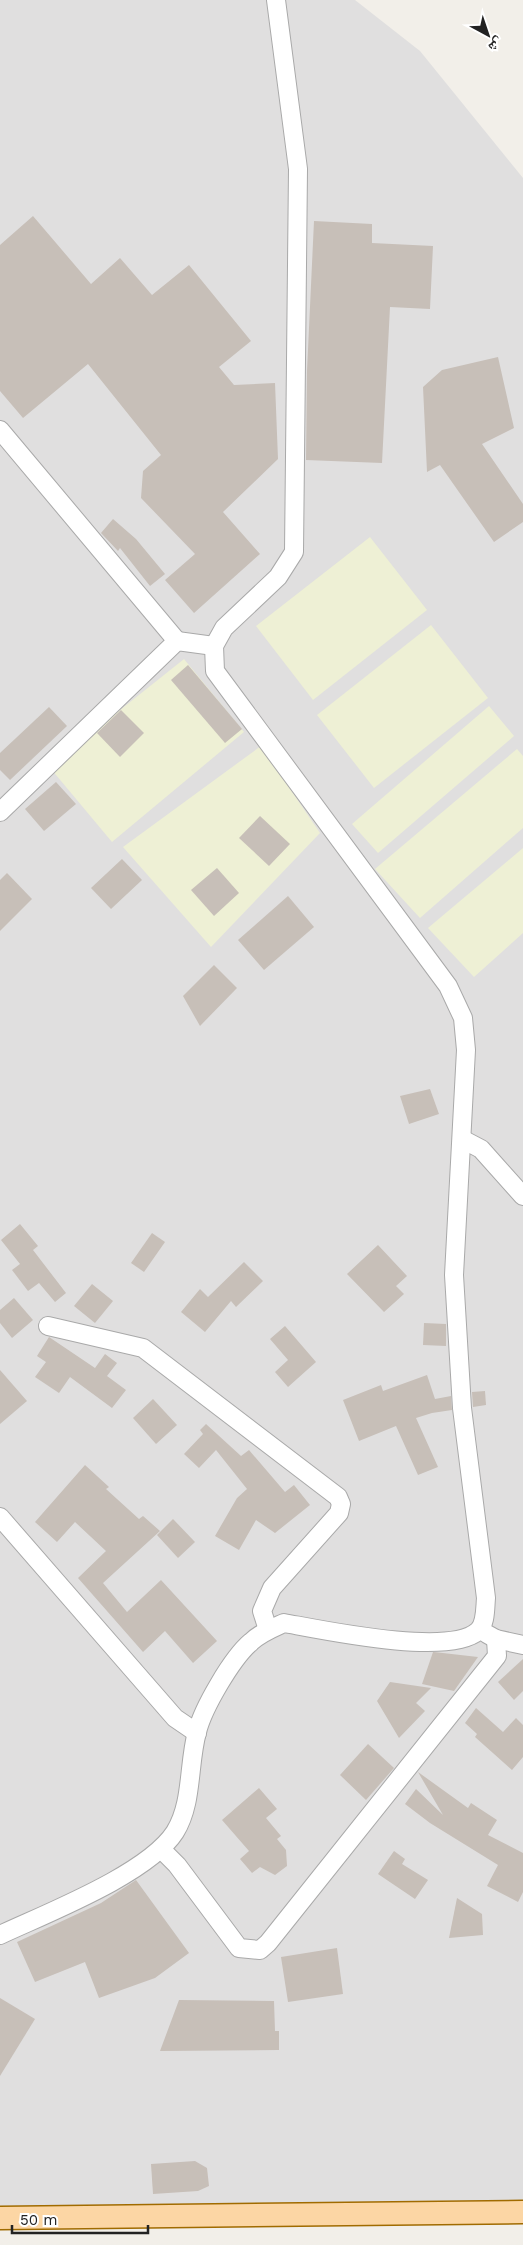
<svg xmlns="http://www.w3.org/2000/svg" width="523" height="2245" font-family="'Work Sans','Noto Naskh Arabic',sans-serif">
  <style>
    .residential { fill: #e0dfdf }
    .farmland { fill: #eef0d5 }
    .building { fill: #c7bfb8 }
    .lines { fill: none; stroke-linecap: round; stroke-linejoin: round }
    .minor-casing { stroke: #a9a9a9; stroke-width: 20 }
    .major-casing { stroke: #a06b00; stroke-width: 25 }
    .minor { stroke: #fff; stroke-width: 18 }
    .major { stroke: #fcd6a4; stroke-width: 22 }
  </style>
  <rect width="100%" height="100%" fill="#f2efe9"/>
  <path class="residential" d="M0,0H355L420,51L523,178V2212L0,2218Z"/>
  <g class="farmland">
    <path d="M370,537L427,610L313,700L256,626Z"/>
    <path d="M431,625L488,698L374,788L317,715Z"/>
    <path d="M184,659L244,732L112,842L51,769L95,730Z"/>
    <path d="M489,706L514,736L378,853L352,824Z"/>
    <path d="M261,746L320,833L211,947L123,847Z"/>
    <path d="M517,749L523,756V828L420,918L375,869Z"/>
    <path d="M523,848V933L474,977L428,928Z"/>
  </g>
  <g class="building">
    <path d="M33,216L91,284L120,258L152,295L189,265L251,341L219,367L234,385L275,383L278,459L223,512L260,554L194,613L165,580L195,554L141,498L143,471L161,455L88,364L23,418L0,391V245Z"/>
    <path d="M314,221L372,224V243L433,246L430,309L390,307L382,463L306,460L307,371Z"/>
    <path d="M498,357L514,428L482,444L523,504V522L494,542L440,465L427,472L423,387L442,370Z"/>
    <path d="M113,519L136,539L165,574L150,586L120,548L118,551L101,533Z"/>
    <path d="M188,665L242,729L225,743L171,680Z"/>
    <path d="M49,707L67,726L10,780L0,770V753Z"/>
    <path d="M121,710L144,733L120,757L97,733Z"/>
    <path d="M56,782L76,804L44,831L25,809Z"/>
    <path d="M260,816L290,844L269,866L239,838Z"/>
    <path d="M122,859L142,880L111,909L91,888Z"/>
    <path d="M217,868L239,893L214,916L191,890Z"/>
    <path d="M7,873L32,899L0,931V880Z"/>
    <path d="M288,896L314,927L264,970L238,940Z"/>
    <path d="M214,965L237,988L200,1026L183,996Z"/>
    <path d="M430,1089L439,1114L409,1124L400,1096Z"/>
    <path d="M20,1224L38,1246L33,1250L66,1293L55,1302L39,1283L28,1291L12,1270L20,1264L1,1240Z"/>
    <path d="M152,1233L165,1242L144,1272L131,1263Z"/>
    <path d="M378,1245L407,1276L396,1286L404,1294L384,1312L347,1274Z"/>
    <path d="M244,1262L263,1281L236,1307L231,1301L205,1332L181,1312L200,1289L208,1297Z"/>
    <path d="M92,1284L113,1301L95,1323L74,1306Z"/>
    <path d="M14,1298L33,1320L12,1338L0,1323V1310Z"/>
    <path d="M424,1323L446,1324V1346L423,1345Z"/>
    <path d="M285,1326L316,1362L288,1387L275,1372L288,1360L270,1339Z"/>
    <path d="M49,1337L95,1368L105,1354L117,1363L107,1376L126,1390L112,1408L70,1377L59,1393L35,1377L46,1362L37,1356Z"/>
    <path d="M0,1370L27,1401L0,1424Z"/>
    <path d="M427,1375L435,1399L451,1396L452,1410L432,1413L416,1418L438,1467L418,1475L396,1426L359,1441L343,1400L381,1385L383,1391Z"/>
    <path d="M485,1391L486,1405L473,1407L472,1392Z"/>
    <path d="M153,1399L177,1425L156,1444L133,1418Z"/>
    <path d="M206,1424L241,1456L249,1450L285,1492L294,1485L310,1505L275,1533L256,1520L239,1550L215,1536L237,1498L247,1489L216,1450L199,1468L184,1454L203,1434L200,1430Z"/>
    <path d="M85,1465L109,1487L106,1489L139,1519L143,1516L160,1531L103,1583L127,1612L161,1580L217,1641L193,1663L165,1631L143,1652L78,1578L106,1551L75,1522L57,1542L35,1522Z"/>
    <path d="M173,1519L195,1542L178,1558L157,1535Z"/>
    <path d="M433,1652H434L478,1657L454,1691L422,1684Z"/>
    <path d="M523,1659V1691L514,1700L498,1682Z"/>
    <path d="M390,1682L431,1688L416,1703L425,1711L399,1738L377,1701Z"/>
    <path d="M476,1708L503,1732L516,1718L523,1725V1757L512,1770L475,1737L477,1734L465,1723Z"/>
    <path d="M368,1744L394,1768L366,1800L340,1775Z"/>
    <path d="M418,1772L468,1808L471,1803L497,1820L488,1835L523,1853V1892L518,1902L487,1886L498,1865L430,1823L405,1804L416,1789L443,1815Z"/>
    <path d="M259,1788L277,1809L266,1818L281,1836L277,1839L286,1850L287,1866L275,1875L260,1867L252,1873L240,1859L249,1851L222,1820Z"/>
    <path d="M394,1851L405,1859L402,1864L428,1880L415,1899L378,1874Z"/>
    <path d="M136,1880L189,1953L155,1978L99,1998L85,1962L35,1982L17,1942L101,1903Z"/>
    <path d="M457,1898L482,1914L483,1935L449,1938Z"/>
    <path d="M337,1948L343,1994L288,2002L281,1957Z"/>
    <path d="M0,1998L35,2019L0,2076Z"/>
    <path d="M179,2000L274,2001L275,2031H279V2050L160,2051Z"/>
    <path d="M195,2161L207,2168L209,2186L198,2191L153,2194L151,2164Z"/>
  </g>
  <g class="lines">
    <g class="minor-casing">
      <g id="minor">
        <path d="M0,430L177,641"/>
        <path d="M0,812L177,641L214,646"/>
        <path d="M462,1139L481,1149L523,1196"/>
        <path d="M48,1326L143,1348L338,1497L341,1504L339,1513L272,1588L262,1611L268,1630"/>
        <path d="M0,1517L175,1718L197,1733"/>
        <path d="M487,1634L496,1639L523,1645"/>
        <path d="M161,1849L177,1865L239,1948L260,1950L268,1943L497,1656L496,1639"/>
        <path d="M0,1935C47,1913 148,1874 175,1832C193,1803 188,1765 197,1732C203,1708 232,1658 251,1642C260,1633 273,1628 284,1623C323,1630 449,1657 478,1631C486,1624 485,1608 486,1598L462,1408L454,1275L466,1050L463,1018L448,986L215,671L214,646L224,628L278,577L294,552L298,169L276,0"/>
      </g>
    </g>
    <g class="major-casing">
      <path id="major" d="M0,2218L523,2212"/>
    </g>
    <use href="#minor" class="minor"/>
    <use href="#major" class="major"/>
  </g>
  <g transform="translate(488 35) rotate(140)" stroke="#ffffff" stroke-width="4" paint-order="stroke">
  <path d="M0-4L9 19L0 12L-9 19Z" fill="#222222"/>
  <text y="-8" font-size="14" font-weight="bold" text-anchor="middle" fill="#222222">ش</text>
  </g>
  <path d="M12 2225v8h136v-8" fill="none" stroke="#222222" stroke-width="2.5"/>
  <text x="20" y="2225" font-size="15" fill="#222222" stroke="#ffffff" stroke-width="4" paint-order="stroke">50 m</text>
</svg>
